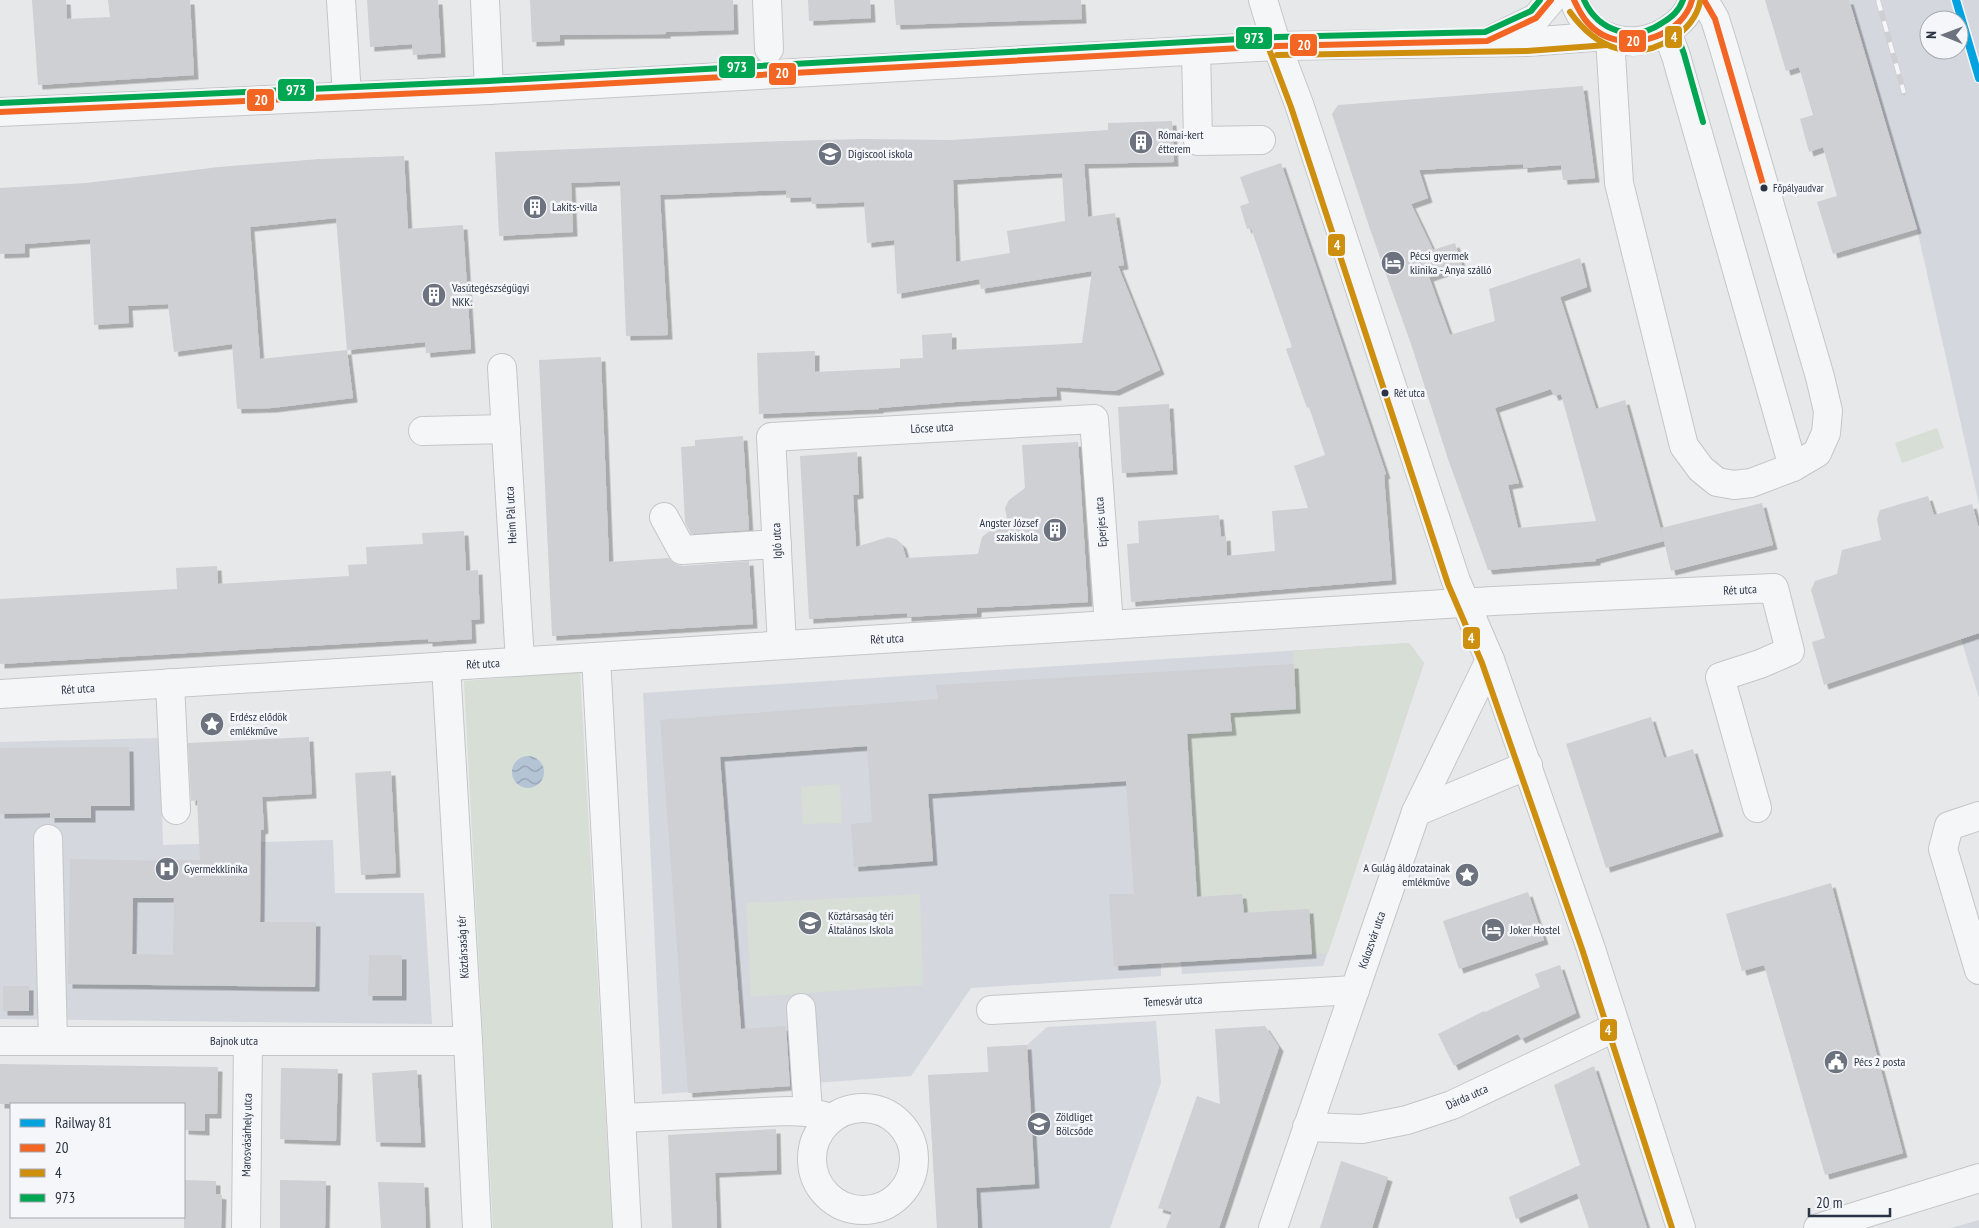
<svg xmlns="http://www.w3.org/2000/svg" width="1979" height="1228" font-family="'PT Sans Narrow',sans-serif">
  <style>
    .built { fill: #d4d7dd; fill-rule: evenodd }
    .green { fill: #d6ded6 }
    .water { fill: url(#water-waves) }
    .building { fill: #ced0d3; fill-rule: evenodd; filter: url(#shadow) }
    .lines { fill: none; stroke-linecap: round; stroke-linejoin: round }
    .minor-casing { stroke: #c4c6c8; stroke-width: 30 }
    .minor { stroke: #f5f6f7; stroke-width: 28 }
    .rail-casing { stroke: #cecfd2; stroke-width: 5.5 }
    .rail { stroke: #f4f6f9; stroke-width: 4; stroke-dasharray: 11; stroke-linecap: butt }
    .bus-1-casing { stroke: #f4f6f9; stroke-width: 10 }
    .bus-2-casing { stroke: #f4f6f9; stroke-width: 10 }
    .bus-3-casing { stroke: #f4f6f9; stroke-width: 10 }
    .bus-1 { stroke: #f26522; stroke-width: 6 }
    .bus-2 { stroke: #ce8f0e; stroke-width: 6 }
    .bus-3 { stroke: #00a651; stroke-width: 6 }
    .rail-1-casing { stroke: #f4f6f9; stroke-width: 11 }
    .rail-1 { stroke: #04a3df; stroke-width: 8 }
    .bus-dot { fill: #2b3445; stroke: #f4f6f9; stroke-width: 2 }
    .labels { text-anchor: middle; stroke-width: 5; stroke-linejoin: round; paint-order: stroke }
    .bus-label { font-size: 11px; fill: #2b3445; stroke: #f4f6f9; text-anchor: start }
    .poi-label { font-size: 12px; fill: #2b3445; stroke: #f4f6f9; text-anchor: start }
    .street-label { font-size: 12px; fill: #2b3445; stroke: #f4f6f9 }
    .line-badge { stroke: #f4f6f9; stroke-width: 2 }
    .badge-label { font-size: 14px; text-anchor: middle; font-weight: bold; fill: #fff }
  </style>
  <defs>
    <pattern id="water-waves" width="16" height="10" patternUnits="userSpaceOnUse" patternTransform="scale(1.25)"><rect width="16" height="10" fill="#b4c4d5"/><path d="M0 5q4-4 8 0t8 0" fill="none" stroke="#93a0af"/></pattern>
    <filter id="shadow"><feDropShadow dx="4.5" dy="4.5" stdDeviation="0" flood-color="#0004"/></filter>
  </defs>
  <rect width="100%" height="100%" fill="#e6e8ea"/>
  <g class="built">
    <path d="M1849,0H1979V504L1917,229ZM1929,20H1959V50H1929Z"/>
    <path d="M1979,633V698L1961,639Z"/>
    <path d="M1409,643L1424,663L1323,966L1182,974L1181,962L1161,963V976L971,988L911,1076L662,1094L643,693Z"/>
    <path d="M160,738L163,845L333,840L335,893H424L432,1024L0,1019V742Z"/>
    <path d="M1156,1021L1161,1083L1110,1228H937L928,1075L988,1072L987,1047L1027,1045L1047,1027Z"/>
    <path d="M1979,1220V1228H1951Z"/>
  </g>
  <g class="green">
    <path d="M1937,428L1944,448L1902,463L1895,443Z"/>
    <path d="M1409,643L1424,663L1328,953L1312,954L1309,909L1243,913L1197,897L1187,734L1231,731L1230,713L1296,709L1293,651Z"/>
    <path d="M580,672L612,1228H493L464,681Z"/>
    <path d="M840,784L842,823L803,824L801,787Z"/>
    <path d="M920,894L923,985L751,997L746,903Z"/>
  </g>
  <circle class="water" cx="528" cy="772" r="16"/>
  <g class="building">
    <path d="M32,0H66L67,19L110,17L108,0H190L194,75L38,85Z"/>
    <path d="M367,0H438L441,53L413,55L412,44L370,47Z"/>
    <path d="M530,0H733L734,30L666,32V34L560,35V41L532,42Z"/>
    <path d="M808,0H870L871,18L809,21Z"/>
    <path d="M894,0H1081L1082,19L896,25Z"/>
    <path d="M1765,0H1849L1917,229L1833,254L1817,202L1837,196L1823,147L1809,152L1800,119L1813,115L1799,67L1786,71Z"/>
    <path d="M1583,86L1595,178L1563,180L1561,165L1523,168V164L1419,170L1428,198L1411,204L1433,250L1455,243L1462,266L1429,277L1450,335L1495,321L1489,289L1580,258L1587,287L1560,297L1596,409L1625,400L1664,541L1596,559V561L1488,570L1448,459L1412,347L1371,232L1332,114L1338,105ZM1551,389L1554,396L1561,394L1596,521L1518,528L1508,485L1519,483L1495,408Z"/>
    <path d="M1172,121L1174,162L1084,164L1088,217L1115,213L1124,265L1118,266L1160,370L1115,391L1056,387L1057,396L955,402L879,408V409L759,414L757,353L815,351V372L900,368V359L923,358L922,335L952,333V350L1082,343L1092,271L981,289L979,279L897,294L894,240L867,243L864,202L812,204L811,197L786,198V190L660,195L668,335L626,336L620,181L571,183L573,232L499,236L495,152L785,141L862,139L951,140L1108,130V123ZM1062,173L1065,221L1007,231L1010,253L956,262L953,180Z"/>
    <path d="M404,156L408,229L463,225L471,349L426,353L425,342L347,350L353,398L272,408L237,409L232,344L174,352L168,304L128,306L129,323L94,325L90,239L25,244V253L0,254V188L86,183L219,167L320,159ZM336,218L347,350L260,359L250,227Z"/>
    <path d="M1281,163L1386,474L1384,475L1392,580L1131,602L1127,544L1139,543L1138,521L1219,515L1221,537L1226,536L1227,556L1275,551L1272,511L1308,508L1294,466L1325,455L1309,407L1307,408L1286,349L1292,347L1251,228L1247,229L1240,206L1249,203L1240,177Z"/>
    <path d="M601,357L609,562L669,558L675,564L683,566L749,561L753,624L552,636L539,360Z"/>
    <path d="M1169,404L1173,470L1122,473L1118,407Z"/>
    <path d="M743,436L749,530L691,534L685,522L681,447L695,446V440Z"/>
    <path d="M1078,442L1088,602L977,608V613L907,617V613L809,619L800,456L857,452L859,494L853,495L856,547L888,537L896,539L902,544L906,558L978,554L982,537L988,532L1008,525L1005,508L1009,500L1025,488L1022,445Z"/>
    <path d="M1928,496L1934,515L1972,504L1979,529V633L1824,685L1812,642L1825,638L1811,590L1815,581L1837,574L1842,550L1881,540L1877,519L1880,510Z"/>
    <path d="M1762,503L1773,545L1671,571L1661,528Z"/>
    <path d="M464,531L466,571L478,570L480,619L471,620L472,639L428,642V639L0,664V599L177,589L176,568L217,566L218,584L349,576L348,565L367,564L366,547L423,544L422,533Z"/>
    <path d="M1294,664L1296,709L1230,713L1232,731L1187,734L1197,897L1242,894L1244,913L1309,909L1312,954L1114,966L1109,894H1134L1126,781L928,794L933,861L854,867L851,824L872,822L867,746L720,757L741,1029L786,1026L790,1086L688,1093L660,720L938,699L936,685Z"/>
    <path d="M1651,717L1664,758L1693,749L1719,832L1606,868L1566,744Z"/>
    <path d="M309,737L312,794L262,797L264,829L261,830L260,922H316L315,987L68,984L70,859L173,861V860H200L197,800L191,801L188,743ZM133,898H174L173,955L132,954Z"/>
    <path d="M129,747L130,806H91V818H50V813L0,814V748Z"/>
    <path d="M391,771L396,873L361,875L355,773Z"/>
    <path d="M1831,883L1903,1153L1825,1175L1764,965L1742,971L1726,914Z"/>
    <path d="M1528,892L1544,940L1459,969L1443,921Z"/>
    <path d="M369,955H402V996H368Z"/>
    <path d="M1560,965L1576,1013L1521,1039L1518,1034L1454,1066L1438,1034L1484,1011L1485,1012L1540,987L1535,974Z"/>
    <rect x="3" y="986" width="26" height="25"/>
    <path d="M1265,1026L1279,1047L1219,1228H1166L1172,1212L1158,1208L1197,1096L1220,1104L1215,1029Z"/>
    <path d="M1027,1045L1035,1184L976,1188L978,1228H937L928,1075L989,1072L987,1047Z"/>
    <path d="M0,1064L218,1067L217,1114H205V1131L184,1130V1104H0Z"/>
    <path d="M1594,1066L1647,1228H1589L1577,1193L1516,1219L1509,1197L1580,1165L1554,1085Z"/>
    <path d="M281,1068L338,1069L336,1141L280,1139Z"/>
    <path d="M417,1070L421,1143L376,1142L372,1073Z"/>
    <path d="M776,1129L777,1170L715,1173L717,1228H672L668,1135Z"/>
    <path d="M1341,1161L1388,1177L1372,1228H1320Z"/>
    <path d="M184,1180L216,1181V1194L222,1195L221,1228H184Z"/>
    <path d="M280,1180L326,1181L325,1228H280Z"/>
    <path d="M378,1182L424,1183L426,1228H381Z"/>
  </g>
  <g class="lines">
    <g class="minor-casing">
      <g id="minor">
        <path d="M341,0L347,96"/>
        <path d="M485,0L489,90"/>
        <path d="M767,0L769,49"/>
        <path d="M1263,0L1277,46L1299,104L1456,581L1490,660L1590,946L1681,1228"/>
        <path d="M1574,0C1588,45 1642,53 1675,25C1683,19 1690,10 1692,0"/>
        <path d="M1667,32L1676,56L1793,467"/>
        <path d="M1610,38L1619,183L1684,446L1701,469L1717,482L1734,485L1751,483L1793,467L1817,453L1826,433L1828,411L1820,377L1724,48L1715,19L1704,0"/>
        <path d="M1493,39L1536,18L1551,0"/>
        <path d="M1196,50L1198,141L1261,140"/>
        <path d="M0,112L489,90L1277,46L1527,42L1606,36"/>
        <path d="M502,368L520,661"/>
        <path d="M423,431L506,429"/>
        <path d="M664,517L682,550L777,544"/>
        <path d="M782,645L771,437L1094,419L1109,625"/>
        <path d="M596,657L627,1228"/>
        <path d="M446,666L468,1041L477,1228"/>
        <path d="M170,683L176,810"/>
        <path d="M0,694L1493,601L1774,588L1790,651L1760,664L1720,677L1757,808"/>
        <path d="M1416,812L1528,765"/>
        <path d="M1979,816L1949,826L1943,849L1979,970"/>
        <path d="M48,839L53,1041"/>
        <path d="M801,1008L808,1112"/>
        <path d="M991,1010L1355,990"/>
        <path d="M0,1041H468"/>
        <circle cx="863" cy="1159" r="51"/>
        <path d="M621,1118L788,1111L808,1112L832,1118"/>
        <path d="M1307,1127L1362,1129L1407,1120L1452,1105L1616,1027"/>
        <path d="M246,1228L248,1041"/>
        <path d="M1273,1228L1416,812L1490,660"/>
        <path d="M1818,1228L1979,1178"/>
      </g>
    </g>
    <use href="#minor" class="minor"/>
    <g class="rail-casing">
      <path id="rail" d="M1878,0L1904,93"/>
    </g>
    <use href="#rail" class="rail"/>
    <g class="bus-1-casing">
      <g id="bus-1">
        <path d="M1574,0C1581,15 1588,27 1603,35C1633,51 1683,35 1692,0"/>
        <path d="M1704,0L1715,19L1764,188"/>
        <path d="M0,112L489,90L1277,46L1487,41L1536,18L1551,0"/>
      </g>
    </g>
    <g class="bus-2-casing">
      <g id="bus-2">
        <path d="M1570,12C1596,48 1633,64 1673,38C1686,30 1697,17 1700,2"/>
        <path d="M1269,49L1291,107L1448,584L1482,663L1582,949L1672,1228"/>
        <path d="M1277,55L1527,51L1607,45"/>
      </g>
    </g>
    <g class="bus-3-casing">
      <g id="bus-3">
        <path d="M1584,0C1598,31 1633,43 1662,23C1672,17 1679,11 1683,0"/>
        <path d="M1675,29L1684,54L1703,122"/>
        <path d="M0,103L489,81L1277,37L1485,32L1531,11L1540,0"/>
      </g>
    </g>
    <use href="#bus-1" class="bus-1"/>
    <use href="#bus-2" class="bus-2"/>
    <use href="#bus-3" class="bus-3"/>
    <g class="rail-1-casing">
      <path id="rail-1" d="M1956,0L1979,78"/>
    </g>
    <use href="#rail-1" class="rail-1"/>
  </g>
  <defs>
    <g id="building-disc" transform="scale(1.25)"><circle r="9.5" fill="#6c737f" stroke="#f4f6f9"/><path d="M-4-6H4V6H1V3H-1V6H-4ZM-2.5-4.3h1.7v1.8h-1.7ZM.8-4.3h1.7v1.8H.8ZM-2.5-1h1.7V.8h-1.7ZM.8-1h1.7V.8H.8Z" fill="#fff"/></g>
    <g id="school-disc" transform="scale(1.25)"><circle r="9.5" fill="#6c737f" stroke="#f4f6f9"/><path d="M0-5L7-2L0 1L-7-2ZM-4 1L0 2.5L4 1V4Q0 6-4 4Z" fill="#fff"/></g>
    <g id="hotel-disc" transform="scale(1.25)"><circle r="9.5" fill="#6c737f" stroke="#f4f6f9"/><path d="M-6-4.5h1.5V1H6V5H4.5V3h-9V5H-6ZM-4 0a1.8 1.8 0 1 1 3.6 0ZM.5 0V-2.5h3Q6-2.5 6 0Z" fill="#fff"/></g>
    <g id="sight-disc" transform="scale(1.25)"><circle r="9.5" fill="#6c737f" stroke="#f4f6f9"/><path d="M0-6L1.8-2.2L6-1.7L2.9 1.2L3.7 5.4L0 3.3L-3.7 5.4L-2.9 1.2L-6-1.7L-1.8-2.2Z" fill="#fff"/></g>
    <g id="hospital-disc" transform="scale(1.25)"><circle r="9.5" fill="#6c737f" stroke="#f4f6f9"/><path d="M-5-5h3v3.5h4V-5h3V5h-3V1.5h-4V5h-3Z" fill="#fff"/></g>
    <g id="civic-disc" transform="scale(1.25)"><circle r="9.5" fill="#6c737f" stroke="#f4f6f9"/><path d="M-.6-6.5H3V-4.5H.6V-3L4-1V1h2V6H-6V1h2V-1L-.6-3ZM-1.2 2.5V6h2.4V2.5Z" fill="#fff"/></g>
  </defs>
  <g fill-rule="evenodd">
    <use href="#building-disc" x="1141" y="142"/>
    <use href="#school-disc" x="830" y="154"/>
    <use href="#building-disc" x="535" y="207"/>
    <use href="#hotel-disc" x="1393" y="263"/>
    <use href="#building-disc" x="434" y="295"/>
    <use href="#building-disc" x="1055" y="530"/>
    <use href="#sight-disc" x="212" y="724"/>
    <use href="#hospital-disc" x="167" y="869"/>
    <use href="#sight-disc" x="1467" y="875"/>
    <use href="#school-disc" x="810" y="923"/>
    <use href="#hotel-disc" x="1493" y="930"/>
    <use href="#civic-disc" x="1836" y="1062"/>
    <use href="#school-disc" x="1039" y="1124"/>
  </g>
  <g class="bus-dot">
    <circle cx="1764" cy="188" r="4.5"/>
    <circle cx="1385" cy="393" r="4.5"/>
  </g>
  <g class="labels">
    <g class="bus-label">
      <text x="1773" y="192">Főpályaudvar</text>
      <text x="1394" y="397">Rét utca</text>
    </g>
    <g class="poi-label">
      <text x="1158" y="139">Római-kert<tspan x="1158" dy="14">étterem</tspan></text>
      <text x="848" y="158">Digiscool iskola</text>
      <text x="552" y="211">Lakits-villa</text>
      <text x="1410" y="260">Pécsi gyermek<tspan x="1410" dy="14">klinika - Anya szálló</tspan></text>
      <text x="452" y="292">Vasútegészségügyi<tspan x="452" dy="14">NKK.</tspan></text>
      <text x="1038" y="527" text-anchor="end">Angster József<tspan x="1038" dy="14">szakiskola</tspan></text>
      <text x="230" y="721">Erdész elődök<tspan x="230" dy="14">emlékműve</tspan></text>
      <text x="1450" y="872" text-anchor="end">A Gulág áldozatainak<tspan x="1450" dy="14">emlékműve</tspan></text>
      <text x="184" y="873">Gyermekklinika</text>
      <text x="828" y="920">Köztársaság téri<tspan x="828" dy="14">Általános Iskola</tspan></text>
      <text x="1510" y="934">Joker Hostel</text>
      <text x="1854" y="1066">Pécs 2 posta</text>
      <text x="1056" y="1121">Zöldliget<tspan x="1056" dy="14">Bölcsőde</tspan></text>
    </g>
    <g class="street-label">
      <text transform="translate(932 428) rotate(-3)" y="4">Lőcse utca</text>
      <text transform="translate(511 515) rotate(-93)" y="4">Heim Pál utca</text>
      <text transform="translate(1101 522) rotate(-94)" y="4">Eperjes utca</text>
      <text transform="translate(777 541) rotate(-93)" y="4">Igló utca</text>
      <text transform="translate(1740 590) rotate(-3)" y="4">Rét utca</text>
      <text transform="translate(887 639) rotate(-3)" y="4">Rét utca</text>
      <text transform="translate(483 664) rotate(-3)" y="4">Rét utca</text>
      <text transform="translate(78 689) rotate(-4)" y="4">Rét utca</text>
      <text transform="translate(1372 940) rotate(-71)" y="4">Kolozsvár utca</text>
      <text transform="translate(463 947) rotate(-93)" y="4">Köztársaság tér</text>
      <text transform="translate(1173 1001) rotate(-3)" y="4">Temesvár utca</text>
      <text x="234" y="1045">Bajnok utca</text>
      <text transform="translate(1467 1097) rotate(-24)" y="4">Dárda utca</text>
      <text transform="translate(247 1135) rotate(-89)" y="4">Marosvásárhely utca</text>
    </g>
  </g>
  <g class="line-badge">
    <rect x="1664" y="25" width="19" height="24" rx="5" fill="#ce8f0e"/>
    <rect x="1235" y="26" width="38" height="24" rx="5" fill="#00a651"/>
    <rect x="1618" y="29" width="29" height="24" rx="5" fill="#f26522"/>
    <rect x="1289" y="33" width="29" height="24" rx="5" fill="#f26522"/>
    <rect x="718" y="55" width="38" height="24" rx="5" fill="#00a651"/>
    <rect x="768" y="62" width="29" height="24" rx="5" fill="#f26522"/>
    <rect x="277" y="78" width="38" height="24" rx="5" fill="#00a651"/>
    <rect x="246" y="88" width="29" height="24" rx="5" fill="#f26522"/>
    <rect x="1327" y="233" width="19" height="24" rx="5" fill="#ce8f0e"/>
    <rect x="1462" y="626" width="19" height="24" rx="5" fill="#ce8f0e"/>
    <rect x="1599" y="1018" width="19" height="24" rx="5" fill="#ce8f0e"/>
  </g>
  <g class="badge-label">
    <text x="1674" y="42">4</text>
    <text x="1254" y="43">973</text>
    <text x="1633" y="46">20</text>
    <text x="1304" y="50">20</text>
    <text x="737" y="72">973</text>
    <text x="782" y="78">20</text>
    <text x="296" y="95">973</text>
    <text x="261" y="105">20</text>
    <text x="1337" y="250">4</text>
    <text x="1471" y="643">4</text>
    <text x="1608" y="1035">4</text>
  </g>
  <rect x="10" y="1103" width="175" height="115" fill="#f4f6f9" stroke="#a4a8b1"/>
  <rect x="20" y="1119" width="25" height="8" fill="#04a3df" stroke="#a4a8b1"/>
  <text x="55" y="1128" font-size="15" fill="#2b3445">Railway 81</text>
  <rect x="20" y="1144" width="25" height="8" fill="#f26522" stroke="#a4a8b1"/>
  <text x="55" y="1153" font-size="15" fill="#2b3445">20</text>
  <rect x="20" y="1169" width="25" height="8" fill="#ce8f0e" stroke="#a4a8b1"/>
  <text x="55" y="1178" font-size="15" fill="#2b3445">4</text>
  <rect x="20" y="1194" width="25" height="8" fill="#00a651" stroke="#a4a8b1"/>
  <text x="55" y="1203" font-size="15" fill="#2b3445">973</text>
  <g transform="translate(1944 35) rotate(271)"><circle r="24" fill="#f4f6f9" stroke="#a4a8b1"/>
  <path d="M0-4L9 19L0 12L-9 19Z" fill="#6c737f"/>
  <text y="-8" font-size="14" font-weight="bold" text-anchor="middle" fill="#2b3445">N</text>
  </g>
  <path d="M1809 1208v8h81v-8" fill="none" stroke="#2b3445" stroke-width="2.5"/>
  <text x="1816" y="1208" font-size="15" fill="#2b3445" stroke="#f4f6f9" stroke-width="4" paint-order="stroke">20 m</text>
</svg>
